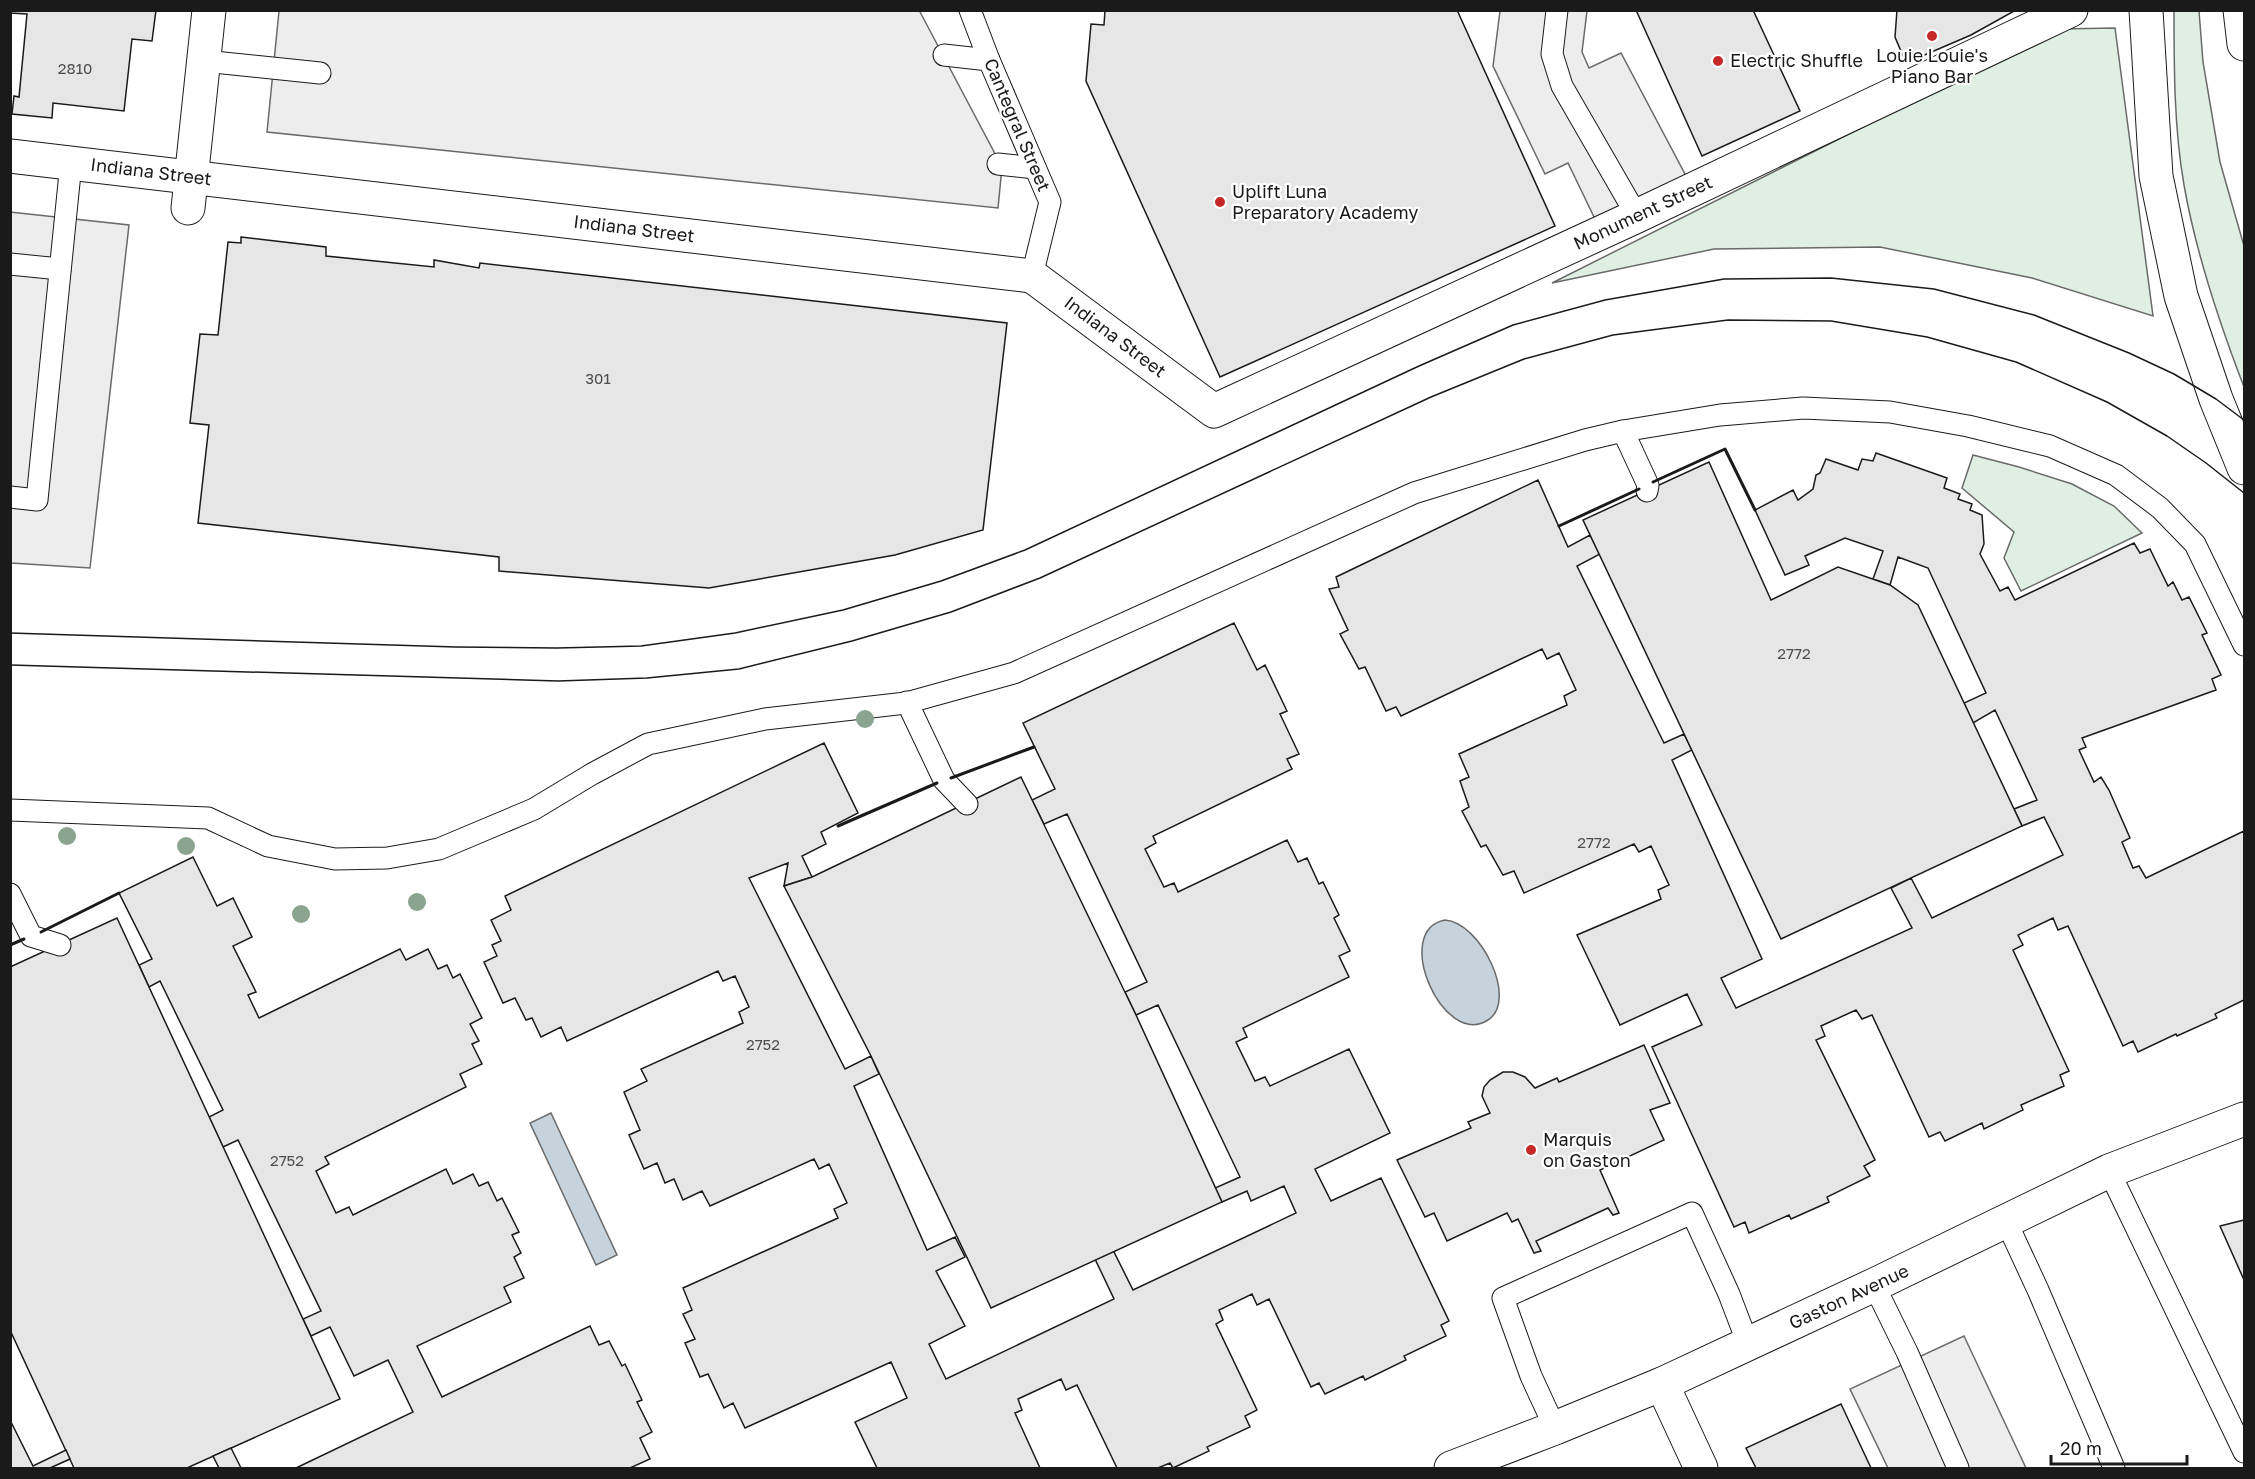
<svg xmlns="http://www.w3.org/2000/svg" width="2255" height="1479" font-family="'Golos Text',sans-serif">
  <style>
    .green { fill: #e0efe3; stroke: #6a6a6a; stroke-width: 1.5 }
    .parking { fill: #ededed; stroke: #6a6a6a; stroke-width: 1.5 }
    .water { fill: #c6d2dc; stroke: #6a6a6a; stroke-width: 1.5 }
    .building { fill: #e6e6e6; stroke: #1a1a1a; stroke-width: 1.5 }
    .lines { fill: none; stroke-linecap: round; stroke-linejoin: round }
    .lane-casing { stroke: #1a1a1a; stroke-width: 23 }
    .street-casing { stroke: #1a1a1a; stroke-width: 35 }
    .secondary-casing { stroke: #1a1a1a; stroke-width: 35 }
    .lane { stroke: #fff; stroke-width: 21 }
    .street { stroke: #fff; stroke-width: 33 }
    .secondary { stroke: #fff; stroke-width: 33 }
    .tram { stroke: #1a1a1a; stroke-width: 1.5 }
    .wall { stroke: #1a1a1a; stroke-width: 3 }
    .tree { fill: #8aa48f }
    .poi-dot { fill: #c62828; stroke: #fff; stroke-width: 2 }
    .labels { text-anchor: middle; stroke-width: 4.5; stroke-linejoin: round; paint-order: stroke }
    .number-label { font-size: 15px; fill: #4d4d4d }
    .poi-label { font-size: 18px; fill: #1a1a1a; stroke: #fff; text-anchor: start }
    .street-label { font-size: 18px; fill: #1a1a1a; stroke: #fff }
  </style>
  <rect width="100%" height="100%" fill="#fff"/>
  <g class="green">
    <path d="M2174,11H2199L2203,62L2220,162L2244,246V387C2219,322 2196,254 2184,185C2174,128 2174,68 2174,11Z"/>
    <path d="M2115,28L2153,316L2032,278L1880,247L1714,249L1552,283L2058,29Z"/>
    <path d="M1973,455L2019,467L2072,484L2114,506L2142,533L2021,591L2004,558L2014,532L1962,488Z"/>
  </g>
  <g class="parking">
    <path d="M919,10L1002,167L998,208L267,132L279,11Z"/>
    <path d="M1500,11H1587L1582,52L1589,68L1621,53L1686,176L1595,219L1568,163L1545,174L1493,66Z"/>
    <path d="M10,212L129,225L90,568L11,563Z"/>
    <path d="M1964,1336L2026,1468H1888L1850,1389Z"/>
  </g>
  <g class="water">
    <path d="M1445,920C1480,922 1519,1000 1488,1020C1443,1049 1391,930 1445,920Z"/>
    <path d="M551,1113L617,1255L596,1265L530,1123Z"/>
  </g>
  <g class="building">
    <path d="M10,10H156L152,41L132,39L124,111L53,103L52,118L12,114L14,96L19,97L27,14L10,13Z"/>
    <path d="M1105,10H1457L1555,226L1220,377L1086,81L1091,24L1104,25Z"/>
    <path d="M1636,10H1753L1800,111L1702,156Z"/>
    <path d="M1897,10H2016L1971,35L1906,63L1895,37Z"/>
    <path d="M241,237L326,247V256L434,267V260L479,268L480,263L1007,323L983,530L895,555L709,588L499,571V557L198,523L209,425L190,423L200,334L218,335L228,242L241,243Z"/>
    <path d="M1876,453L1947,478L1944,488L1960,494L1958,499L1972,504L1970,510L1982,515L1984,544L1980,554L2000,591L2008,587L2015,600L2134,543L2140,553L2150,549L2168,586L2173,582L2182,600L2189,597L2207,633L2202,635L2221,675L2212,679L2216,690L2082,738L2086,747L2079,750L2094,782L2101,777L2109,790L2130,838L2122,842L2133,868L2139,866L2146,878L2244,831V1000L2215,1014L2217,1018L2177,1036L2176,1034L2138,1052L2133,1041L2123,1046L2068,926L2058,930L2053,918L2018,935L2023,945L2013,950L2069,1071L2060,1075L2064,1086L2021,1105L2023,1110L1984,1129L1982,1123L1945,1141L1940,1132L1929,1137L1872,1015L1862,1019L1856,1010L1821,1026L1825,1036L1816,1040L1875,1160L1864,1166L1870,1176L1827,1197L1829,1202L1791,1219L1789,1215L1749,1233L1745,1222L1734,1227L1652,1047L1702,1025L1687,994L1620,1025L1577,935L1661,899L1658,890L1669,885L1651,846L1639,852L1634,844L1524,893L1514,871L1503,875L1486,845L1481,847L1462,811L1469,807L1460,781L1469,777L1459,754L1567,705L1564,696L1576,690L1559,653L1547,659L1542,649L1401,716L1396,707L1386,711L1365,667L1359,669L1340,634L1348,630L1329,589L1339,587L1336,577L1538,480L1568,547L1590,535L1600,554L1577,566L1664,743L1684,734L1692,750L1672,760L1762,959L1721,978L1736,1008L1912,928L1891,888L1911,878L1932,918L2063,855L2044,817L2022,826L2014,809L2037,800L1995,710L1973,723L1964,703L1986,693L1928,568L1898,557L1890,585L1873,579L1883,551L1845,538L1805,556L1809,565L1785,575L1755,510L1793,490L1798,500L1813,489L1816,475L1820,473L1826,459L1858,470L1862,459L1873,461Z"/>
    <path d="M1709,462L1771,600L1838,567L1890,585L1918,605L2022,826L1781,939L1583,520Z"/>
    <path d="M1234,623L1257,670L1265,665L1287,711L1280,714L1299,754L1287,759L1292,769L1153,836L1156,843L1145,849L1164,887L1174,883L1178,892L1287,840L1298,862L1307,858L1319,884L1323,882L1339,915L1334,918L1350,951L1339,956L1349,977L1243,1028L1247,1037L1236,1042L1255,1081L1265,1077L1270,1086L1349,1049L1390,1133L1315,1169L1331,1201L1381,1178L1449,1321L1441,1325L1446,1336L1404,1356L1406,1360L1365,1380L1363,1376L1325,1394L1319,1383L1311,1387L1269,1299L1257,1305L1252,1294L1219,1310L1223,1320L1216,1324L1257,1410L1245,1416L1250,1427L1207,1447L1209,1451L1173,1468L1170,1463L1158,1468H1117L1077,1385L1066,1390L1061,1379L1018,1399L1022,1410L1015,1413L1040,1468H877L855,1422L907,1398L891,1362L745,1428L733,1403L724,1408L708,1374L700,1377L685,1343L695,1339L683,1314L692,1310L683,1288L838,1218L834,1209L847,1203L829,1164L819,1169L814,1159L710,1206L702,1191L683,1200L674,1179L665,1183L657,1163L644,1169L629,1135L640,1130L624,1092L647,1081L641,1069L743,1023L739,1012L749,1007L735,976L723,981L718,971L567,1041L561,1027L541,1037L532,1018L526,1020L515,998L503,1003L484,962L497,956L492,945L501,941L491,920L511,910L505,896L824,743L858,813L821,832L826,844L802,856L812,877L784,886L788,863L749,878L845,1069L871,1056L879,1074L854,1086L927,1250L955,1237L965,1257L936,1271L965,1326L929,1344L946,1379L1114,1299L1095,1259L1113,1250L1133,1290L1296,1213L1284,1186L1251,1201L1247,1191L1222,1202L1215,1188L1240,1177L1158,1005L1136,1015L1125,992L1147,982L1067,814L1044,824L1032,800L1055,789L1023,723Z"/>
    <path d="M1021,777L1136,1015L1222,1202L991,1308L871,1056L784,886L812,877Z"/>
    <path d="M193,857L217,906L233,898L252,937L233,946L256,992L248,995L259,1018L400,949L406,960L428,949L438,969L447,965L453,978L460,974L482,1018L470,1024L479,1041L472,1044L482,1064L460,1074L466,1087L325,1157L329,1164L316,1171L336,1213L349,1207L353,1215L446,1169L453,1184L473,1174L479,1186L488,1182L497,1201L502,1198L519,1232L512,1235L521,1253L514,1257L524,1278L504,1287L511,1302L417,1346L442,1397L590,1326L599,1345L609,1341L622,1366L625,1364L642,1400L637,1402L652,1432L640,1438L650,1459L630,1468H296L413,1412L388,1360L354,1376L330,1327L311,1336L303,1319L321,1311L238,1140L223,1147L209,1117L223,1110L160,981L149,987L139,965L152,959L119,893Z"/>
    <path d="M117,918L340,1399L187,1468H74L10,1330V967Z"/>
    <path d="M1644,1045L1670,1103L1650,1110L1664,1140L1600,1170L1619,1213L1613,1215L1608,1208L1536,1241L1541,1251L1534,1253L1518,1219L1512,1222L1507,1213L1447,1241L1434,1213L1425,1217L1397,1160L1471,1128L1468,1122L1490,1113L1482,1096L1484,1087L1490,1080L1503,1072H1513L1525,1077L1535,1088L1557,1078L1559,1082Z"/>
    <path d="M2244,1220V1280L2220,1226Z"/>
    <path d="M1841,1404L1871,1468H1756L1746,1448Z"/>
    <path d="M10,1420L33,1466L66,1450L70,1459L50,1468H10Z"/>
    <path d="M231,1448L241,1468H219L213,1456Z"/>
  </g>
  <g class="lines">
    <g class="lane-casing">
      <g id="lane">
        <path d="M970,10L989,60L1050,202L1032,276"/>
        <path d="M1557,10L1552,54L1562,86L1637,216"/>
        <path d="M944,55L989,60"/>
        <path d="M204,61L320,73"/>
        <path d="M998,164L1035,168"/>
        <path d="M10,264L60,269"/>
        <path d="M1623,431L1648,485L1647,491"/>
        <path d="M10,497L37,500L71,163"/>
        <path d="M907,702L944,780L967,804"/>
        <path d="M10,810L208,818L268,846L335,859L387,858L439,849L534,809L592,774L648,744L765,719L906,703L1014,673L1414,493L1585,440L1623,431L1720,415L1803,408L1890,412L1968,426L2050,446L2116,475L2160,508L2195,544L2244,645"/>
        <path d="M10,894L31,936L60,945"/>
        <path d="M2109,1171L2244,1452"/>
        <path d="M2006,1221L2038,1290L2114,1468"/>
        <path d="M1874,1285L1907,1352L1958,1468"/>
        <path d="M1555,1428L1531,1376L1503,1298L1692,1213L1729,1294L1748,1344"/>
      </g>
    </g>
    <g class="street-casing">
      <g id="street">
        <path d="M10,156L1032,276L1214,411L1637,216L2071,10"/>
        <path d="M188,208L209,10"/>
        <path d="M1662,1384L1701,1468"/>
      </g>
    </g>
    <g class="secondary-casing">
      <g id="secondary">
        <path d="M2146,10L2156,176L2181,296L2216,399L2244,468"/>
        <path d="M2240,10L2244,44"/>
        <path d="M1451,1468L1555,1428L1662,1384L1874,1285L2109,1171L2244,1119"/>
      </g>
    </g>
    <use href="#lane" class="lane"/>
    <use href="#street" class="street"/>
    <use href="#secondary" class="secondary"/>
    <g class="tram">
      <path d="M10,633L456,647L557,648L641,646L735,633L843,610L941,581L1025,550L1419,366L1513,325L1605,300L1724,279L1831,278L1934,289L2034,315L2129,353L2174,374L2216,399L2244,420"/>
      <path d="M10,665L558,681L647,678L739,669L852,641L951,612L1040,578L1431,397L1524,359L1613,335L1728,320L1831,321L1927,337L2016,362L2107,402L2167,436L2206,463L2244,493"/>
    </g>
    <g class="wall">
      <path d="M1653,482L1725,449L1755,510"/>
      <path d="M1559,526L1639,489"/>
      <path d="M951,778L1034,747"/>
      <path d="M838,826L937,783"/>
      <path d="M41,932L119,893"/>
      <path d="M10,945L24,939"/>
    </g>
  </g>
  <g class="tree">
    <circle cx="865" cy="719" r="9"/>
    <circle cx="67" cy="836" r="9"/>
    <circle cx="186" cy="846" r="9"/>
    <circle cx="417" cy="902" r="9"/>
    <circle cx="301" cy="914" r="9"/>
  </g>
  <g class="poi-dot">
    <circle cx="1932" cy="36" r="6"/>
    <circle cx="1718" cy="61" r="6"/>
    <circle cx="1220" cy="202" r="6"/>
    <circle cx="1531" cy="1150" r="6"/>
  </g>
  <g class="labels">
    <g class="number-label">
      <text x="75" y="74">2810</text>
      <text x="598" y="384">301</text>
      <text x="1794" y="659">2772</text>
      <text x="1594" y="848">2772</text>
      <text x="763" y="1050">2752</text>
      <text x="287" y="1166">2752</text>
    </g>
    <g class="poi-label">
      <text x="1932" y="62" text-anchor="middle">Louie Louie's<tspan x="1932" dy="21">Piano Bar</tspan></text>
      <text x="1730" y="67">Electric Shuffle</text>
      <text x="1232" y="198">Uplift Luna<tspan x="1232" dy="21">Preparatory Academy</tspan></text>
      <text x="1543" y="1146">Marquis<tspan x="1543" dy="21">on Gaston</tspan></text>
    </g>
    <g class="street-label">
      <text transform="translate(1017 125) rotate(67)" y="6">Cantegral Street</text>
      <text transform="translate(151 172) rotate(7)" y="6">Indiana Street</text>
      <text transform="translate(1643 213) rotate(-25)" y="6">Monument Street</text>
      <text transform="translate(634 229) rotate(7)" y="6">Indiana Street</text>
      <text transform="translate(1115 337) rotate(37)" y="6">Indiana Street</text>
      <text transform="translate(1849 1297) rotate(-25)" y="6">Gaston Avenue</text>
    </g>
  </g>
  <rect width="2255" height="1479" fill="none" stroke="#1a1a1a" stroke-width="24"/>
  <path d="M2051 1455v9h136v-9" fill="none" stroke="#1a1a1a" stroke-width="3"/>
  <text x="2060" y="1455" font-size="18" fill="#1a1a1a" stroke="#ffffff" stroke-width="4.5" paint-order="stroke">20 m</text>
</svg>
